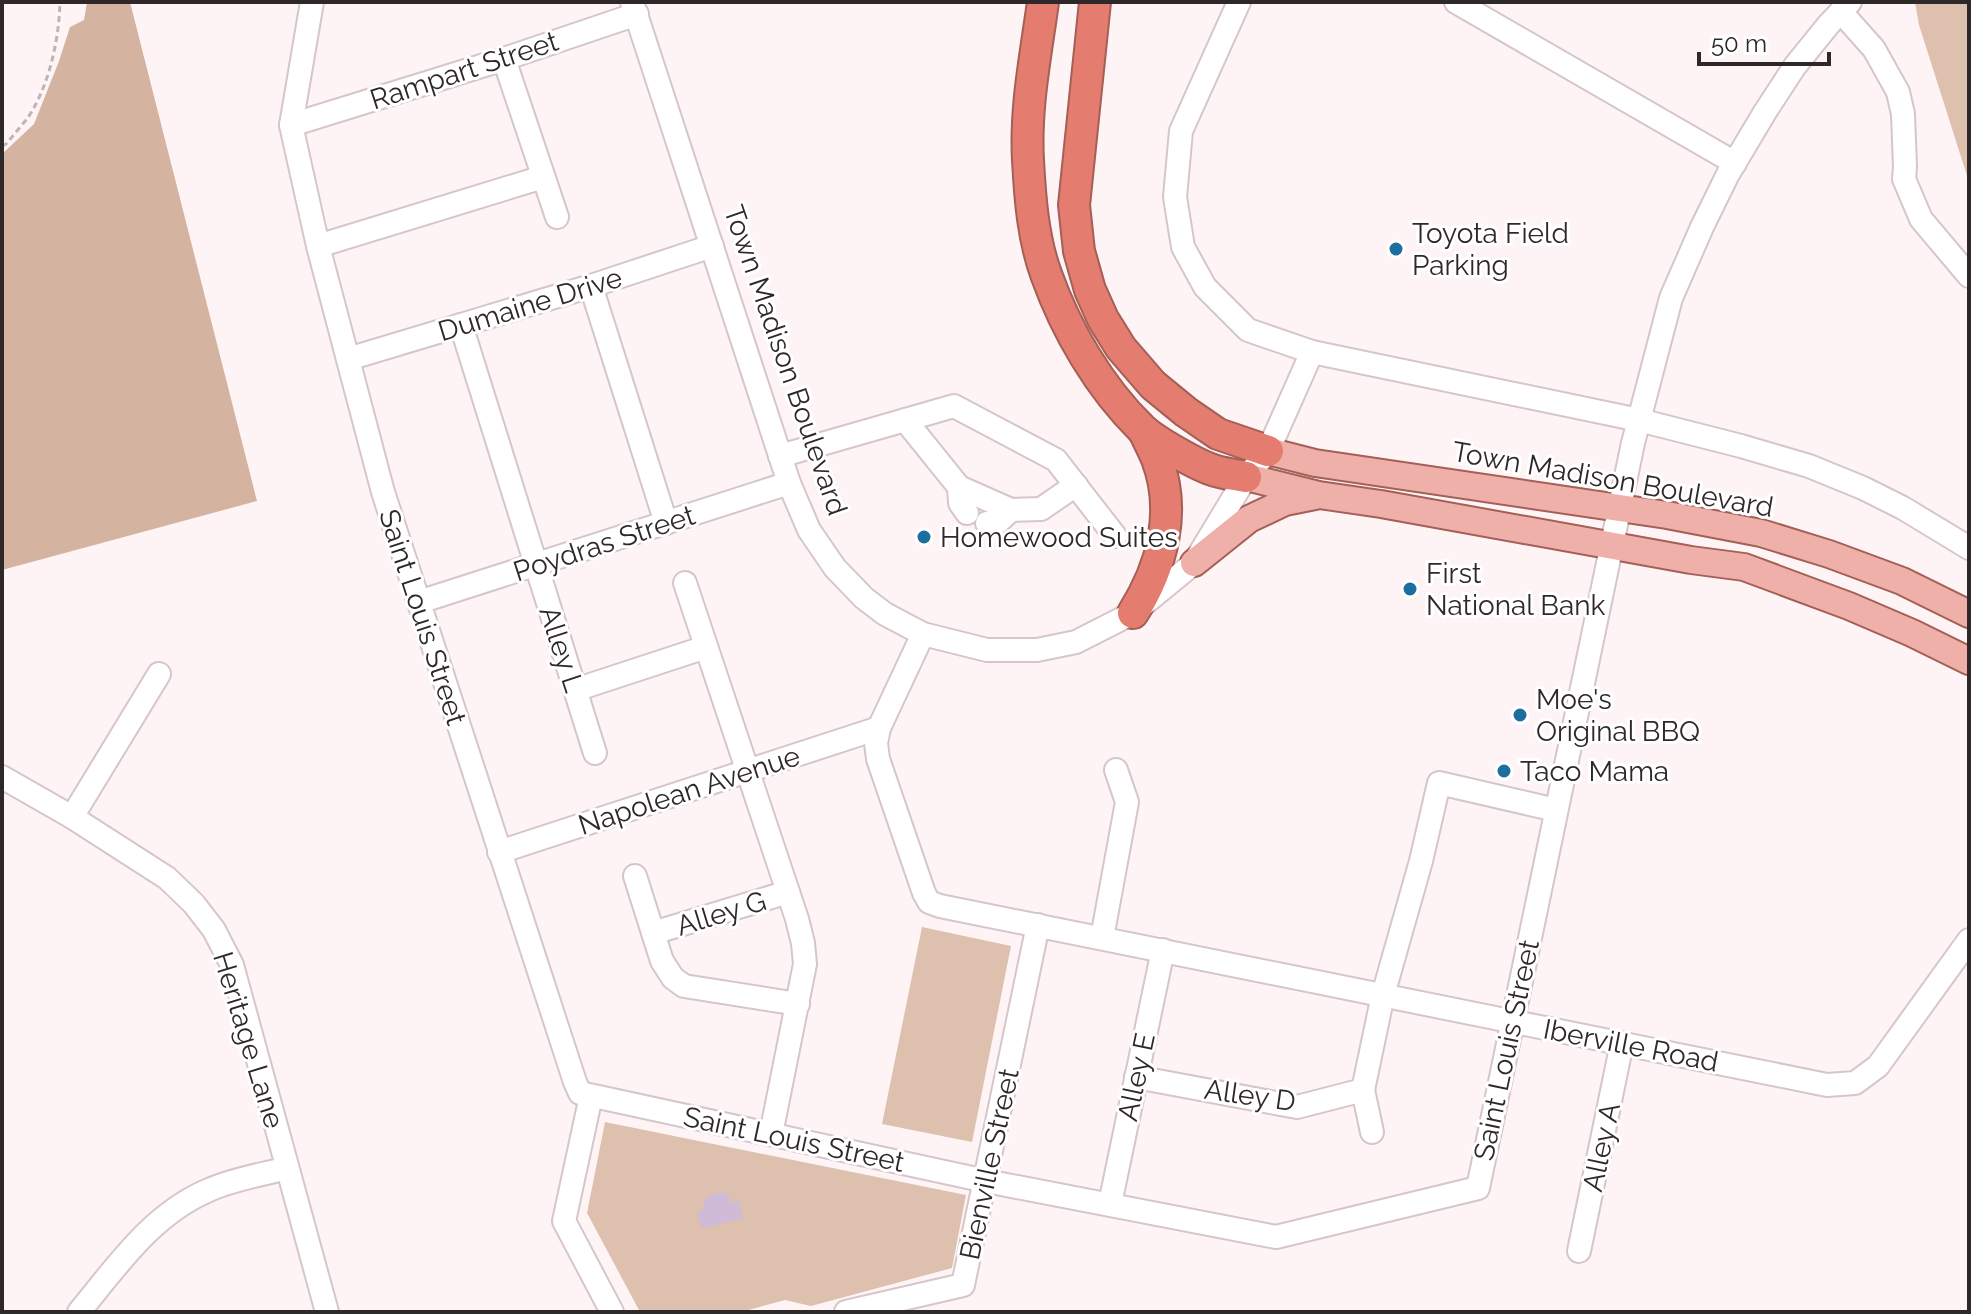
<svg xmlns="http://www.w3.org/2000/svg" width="1971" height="1314" font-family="Raleway,sans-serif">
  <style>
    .green { fill: #dec0ae }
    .forest { fill: #d4b4a1 }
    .water { fill: #cfbbd8 }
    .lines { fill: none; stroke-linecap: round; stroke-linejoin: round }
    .minor-casing { stroke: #d6c6c9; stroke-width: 26 }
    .major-casing { stroke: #a45f56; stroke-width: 30 }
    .highway-casing { stroke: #a45f56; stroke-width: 34 }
    .path { stroke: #beb5b7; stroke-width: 3; stroke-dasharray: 6 4; stroke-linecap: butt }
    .minor { stroke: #fff; stroke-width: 22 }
    .major { stroke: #efb0a9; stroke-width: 26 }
    .highway { stroke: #e47c6f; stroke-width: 30 }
    .poi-dot { fill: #1c6e9f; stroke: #fff; stroke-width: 3 }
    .labels { text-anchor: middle; stroke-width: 6; stroke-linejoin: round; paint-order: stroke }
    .street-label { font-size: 28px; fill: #2e2829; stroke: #fff }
    .poi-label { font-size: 28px; fill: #2e2829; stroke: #fff; text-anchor: start }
  </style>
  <rect width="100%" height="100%" fill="#fef4f6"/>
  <g class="green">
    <path d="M1915,2H1969V182L1919,25Z"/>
    <path d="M922,927L1011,946L972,1142L882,1124Z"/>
    <path d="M605,1122L966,1195L952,1268L811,1306L785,1300L741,1312H640L587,1213Z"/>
  </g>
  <path class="forest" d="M87,2H130L257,501L2,570V154L34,124L59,61L70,27L84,20Z"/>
  <path class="water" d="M720,1192L728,1194L731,1203L739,1201L743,1218L702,1229L697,1211L705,1209L703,1201L709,1196Z"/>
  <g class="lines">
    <g class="minor-casing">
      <g id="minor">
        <path d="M312,2L291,125L318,246L383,492L575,1082L580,1093L986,1181L1276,1237L1478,1188L1633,443L1671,298L1702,227L1728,174L1765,112L1795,66L1829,24L1850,2"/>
        <path d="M632,2L789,483L809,530L835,568L864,598L885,614L923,634L987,650H1037L1076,642L1133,613L1194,563L1246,477L1268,451L1312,352"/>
        <path d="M1239,2L1181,131L1175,197L1183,247L1205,287L1248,330L1312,352L1639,420L1741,446L1809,466L1863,488L1903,508L1969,548"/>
        <path d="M1456,2L1735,163"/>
        <path d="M1841,12L1874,49L1898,92L1903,114L1905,167L1904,179L1921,219L1969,276"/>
        <path d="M504,59L557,217"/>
        <path d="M291,125L504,59L637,14"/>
        <path d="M318,246L543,177"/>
        <path d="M591,286L666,523"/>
        <path d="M461,325L595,753"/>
        <path d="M348,359L591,286L712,246"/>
        <path d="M905,420L959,487L1011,510L1041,509L1076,485"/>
        <path d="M780,456L954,406L1056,460L1115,536"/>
        <path d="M959,487L960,503L967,513"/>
        <path d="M987,523L998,522L1011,510"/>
        <path d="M685,583L797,919L803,943L805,964L771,1134"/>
        <path d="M419,602L789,483"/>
        <path d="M923,634L879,728L876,743L878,759L924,893L929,902L940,906L1827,1085L1855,1083L1878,1066L1969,940"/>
        <path d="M575,690L706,647"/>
        <path d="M2,777L72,817L167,878L194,904L214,930L232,965L327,1312"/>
        <path d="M72,817L159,674"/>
        <path d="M499,852L879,728"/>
        <path d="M635,876L662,961L673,978L684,986L798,1004"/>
        <path d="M653,933L788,892"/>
        <path d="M1102,938L1127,802L1116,770"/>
        <path d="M1136,1077L1297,1107L1363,1090L1383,995L1421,861L1439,783L1556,810"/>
        <path d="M1363,1090L1372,1132"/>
        <path d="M591,1096L564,1221L612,1312"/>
        <path d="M1110,1204L1163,950"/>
        <path d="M1579,1251L1622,1043"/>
        <path d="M79,1312C117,1266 152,1214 209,1190C233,1179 261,1175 287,1168"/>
        <path d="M846,1312L963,1285L1038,925"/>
      </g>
    </g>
    <g class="major-casing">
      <g id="major">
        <path d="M1268,451L1315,463L1667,515L1761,533L1829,554L1902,581L1969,614"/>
        <path d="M1246,477L1319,495L1381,504L1691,560L1744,567L1849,606L1912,633L1969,661"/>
        <path d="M1194,563L1249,519L1285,502L1315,496"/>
      </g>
    </g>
    <g class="highway-casing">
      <g id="highway">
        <path d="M1043,2C1036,54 1025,107 1028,160C1030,198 1033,238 1046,274C1066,330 1099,387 1142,429C1155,441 1198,466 1216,471C1226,474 1236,475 1246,477"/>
        <path d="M1095,2L1074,205L1079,251L1090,290L1103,319L1121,348L1153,385L1186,412L1218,434L1268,451"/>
        <path d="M1133,613C1162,567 1177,512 1157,459C1153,449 1148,440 1144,431"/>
      </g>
    </g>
    <path class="path" d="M2,146L6,144C13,136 20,127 27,119C49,87 59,40 60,2"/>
    <use href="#minor" class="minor"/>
    <use href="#major" class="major"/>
    <use href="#highway" class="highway"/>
  </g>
  <g class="poi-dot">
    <circle cx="1396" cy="249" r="8"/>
    <circle cx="924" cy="537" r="8"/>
    <circle cx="1410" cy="589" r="8"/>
    <circle cx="1520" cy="715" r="8"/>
    <circle cx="1504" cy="771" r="8"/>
  </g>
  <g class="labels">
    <g class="street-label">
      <text transform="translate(464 70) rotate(-18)" y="10">Rampart Street</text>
      <text transform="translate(530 304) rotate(-17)" y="10">Dumaine Drive</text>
      <text transform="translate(786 360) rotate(71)" y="10">Town Madison Boulevard</text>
      <text transform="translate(1613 479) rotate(10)" y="10">Town Madison Boulevard</text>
      <text transform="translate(604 543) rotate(-18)" y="10">Poydras Street</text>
      <text transform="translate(423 617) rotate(72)" y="10">Saint Louis Street</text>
      <text transform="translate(562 649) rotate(72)" y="10">Alley L</text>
      <text transform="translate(689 790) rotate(-18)" y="10">Napolean Avenue</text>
      <text transform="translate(721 913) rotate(-17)" y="10">Alley G</text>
      <text transform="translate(249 1040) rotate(73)" y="10">Heritage Lane</text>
      <text transform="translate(1631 1045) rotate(11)" y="10">Iberville Road</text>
      <text transform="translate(1506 1050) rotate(-78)" y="10">Saint Louis Street</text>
      <text transform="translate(1136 1077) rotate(-78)" y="10">Alley E</text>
      <text transform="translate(1250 1095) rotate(8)" y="10">Alley D</text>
      <text transform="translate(794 1139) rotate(12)" y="10">Saint Louis Street</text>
      <text transform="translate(1601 1147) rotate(-78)" y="10">Alley A</text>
      <text transform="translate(989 1164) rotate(-78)" y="10">Bienville Street</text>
    </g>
    <g class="poi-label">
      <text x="1412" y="243">Toyota Field<tspan x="1412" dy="32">Parking</tspan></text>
      <text x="940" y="547">Homewood Suites</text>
      <text x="1426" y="583">First<tspan x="1426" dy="32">National Bank</tspan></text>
      <text x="1536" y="709">Moe's<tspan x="1536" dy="32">Original BBQ</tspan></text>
      <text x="1520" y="781">Taco Mama</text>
    </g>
  </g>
  <rect width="1971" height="1314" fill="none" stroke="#2e2829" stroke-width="8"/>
  <path d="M1699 52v12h130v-12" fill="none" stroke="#2e2829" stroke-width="4"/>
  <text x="1711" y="52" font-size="24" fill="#2e2829" stroke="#ffffff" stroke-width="6" paint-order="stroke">50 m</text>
</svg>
